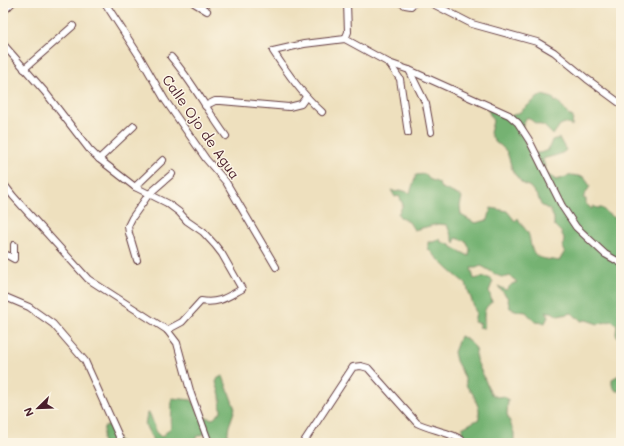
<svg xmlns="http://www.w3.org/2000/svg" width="624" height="446" font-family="Mali,sans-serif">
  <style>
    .forest { fill: #74b272; stroke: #5f684e }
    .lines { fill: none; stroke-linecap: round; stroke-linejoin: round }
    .street-casing { stroke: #633c41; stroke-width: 8 }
    .street { stroke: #fff; stroke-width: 6 }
    .labels { text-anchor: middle; stroke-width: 3; stroke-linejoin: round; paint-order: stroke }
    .street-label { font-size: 14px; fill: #4a1f2b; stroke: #fcf5e5 }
  </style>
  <rect width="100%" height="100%" fill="#fcf5e5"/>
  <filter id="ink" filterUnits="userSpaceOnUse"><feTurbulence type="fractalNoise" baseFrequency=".025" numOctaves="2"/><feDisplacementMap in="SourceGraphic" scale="8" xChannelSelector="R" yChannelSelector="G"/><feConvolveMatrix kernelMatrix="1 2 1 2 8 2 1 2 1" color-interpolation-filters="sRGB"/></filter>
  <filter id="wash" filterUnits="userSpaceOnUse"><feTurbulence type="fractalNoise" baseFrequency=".012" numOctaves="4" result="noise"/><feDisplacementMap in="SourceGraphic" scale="16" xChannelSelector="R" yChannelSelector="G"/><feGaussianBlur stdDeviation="0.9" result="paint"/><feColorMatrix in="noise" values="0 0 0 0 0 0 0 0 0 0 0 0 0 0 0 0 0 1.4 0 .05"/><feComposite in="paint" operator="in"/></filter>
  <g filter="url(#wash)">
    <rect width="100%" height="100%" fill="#eee0be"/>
    <g class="forest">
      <path d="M542,95L553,98L555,102L557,101C564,106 564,114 573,117L572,126L565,123L560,125L553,135L544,126L535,123L527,117C517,133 524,140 533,153H540L548,150L552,140L559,138L566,150C560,156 551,156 543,159L547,174L556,180L572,175L584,177L590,186L583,198L586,199V204L592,209L593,206L597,208H602L608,214L617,219L621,230L617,237L618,244L621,245V343L616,334L617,325L612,321L598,324L586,320L581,321L579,318L576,317L572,313L558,316L552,312H546L548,317L545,323L535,322L526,312L518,311L510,308L507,297L498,286L506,290L512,284L517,282L510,276C500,281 491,270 481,266L476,268H471L474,279C480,278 488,275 493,281L489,291L492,302C481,310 485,316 484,328L478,327L481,324L474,322L476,313L466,284L448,269L428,249V242H433L440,239L441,242L451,245L452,247L469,256L470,249L466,241L456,238L454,243L447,225L438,224L414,230L409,222L401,218L398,214L403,205L399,196L395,197L391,190L396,192L401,190L410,193L416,175L425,174L429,179L439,183L440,187L462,197L460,206L461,215L475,223L488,220L491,208L507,211L515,221L518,218C520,224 525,228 528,233C530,237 530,242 531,246C535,261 546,258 559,261L565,251L563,248L564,238L561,232L554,225V218L550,210L541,205L538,197L530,187L522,183L513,172L507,152L500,145L496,143L492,137L490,133L493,121L487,108L509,117L520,112L537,98Z"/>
      <path d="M460,336L465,338L475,347L476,359L491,394L497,397L504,396L508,400L507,414L514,433V443H458V438L463,429L462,428L479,419V409L473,394L467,387L464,376L456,361L454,352Z"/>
      <path d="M621,374V391H616L612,385V379Z"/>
      <path d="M223,376L235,409L229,426L226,443H219L220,440C215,437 210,437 206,433L196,437V443H153L152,438L145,425L147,413L150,414L157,433L161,437C166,435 166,430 171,428L172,398L192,400L201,416L213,419L221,412L220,395L216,382L218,378Z"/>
      <path d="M109,425L113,426V433L121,443H103L102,439L104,427Z"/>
    </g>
  </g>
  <g filter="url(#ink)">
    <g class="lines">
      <g class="street-casing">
        <g id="street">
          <path d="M105,3L140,57L165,100L206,159L226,182L276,267"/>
          <path d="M194,3L207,11"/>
          <path d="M401,3L405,5L411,6L414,3"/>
          <path d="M431,3L472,24L537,42L554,52L587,79L621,104"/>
          <path d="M3,12L12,3"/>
          <path d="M345,39L389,63L400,79L408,133"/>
          <path d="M3,44L45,92L89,149L99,159L135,187L167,203L179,212L187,221L203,232L215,245L222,254L242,289C227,297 219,304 201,301L182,322L167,330"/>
          <path d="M171,57C192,81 207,110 226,136"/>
          <path d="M389,63L409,70L426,104L431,132"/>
          <path d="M24,69L73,26"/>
          <path d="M409,70L509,115L518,123L529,140L562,206L576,227L605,254L621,263"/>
          <path d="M205,106L215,101H221L289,107L301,104L306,97"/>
          <path d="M322,112C302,94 288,74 273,51L304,44L345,39L348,32L347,3"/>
          <path d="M99,159L134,126"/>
          <path d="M3,183L13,196L88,279L167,330L177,343L191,394L209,443"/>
          <path d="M135,187L163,160"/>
          <path d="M3,252L5,254L14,259V245"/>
          <path d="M137,260L129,233L128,226L132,218L149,194L172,174"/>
          <path d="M3,296L29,307L53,324L85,361L122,443"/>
          <path d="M303,443L353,367L361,366L368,368L417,423C430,430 456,433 465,443"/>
        </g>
      </g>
      <use href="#street" class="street"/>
    </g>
  </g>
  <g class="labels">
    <g class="street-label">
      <text transform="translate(201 127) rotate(55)" y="5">Calle Ojo de Agua</text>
    </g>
  </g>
  <rect width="624" height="446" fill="none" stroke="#fcf5e5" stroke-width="16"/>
  <g transform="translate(38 408) rotate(247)" stroke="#fcf5e5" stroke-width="3" paint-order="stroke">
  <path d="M0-3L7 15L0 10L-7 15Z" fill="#4a1f2b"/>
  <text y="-6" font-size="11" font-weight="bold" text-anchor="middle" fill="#4a1f2b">N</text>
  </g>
</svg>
